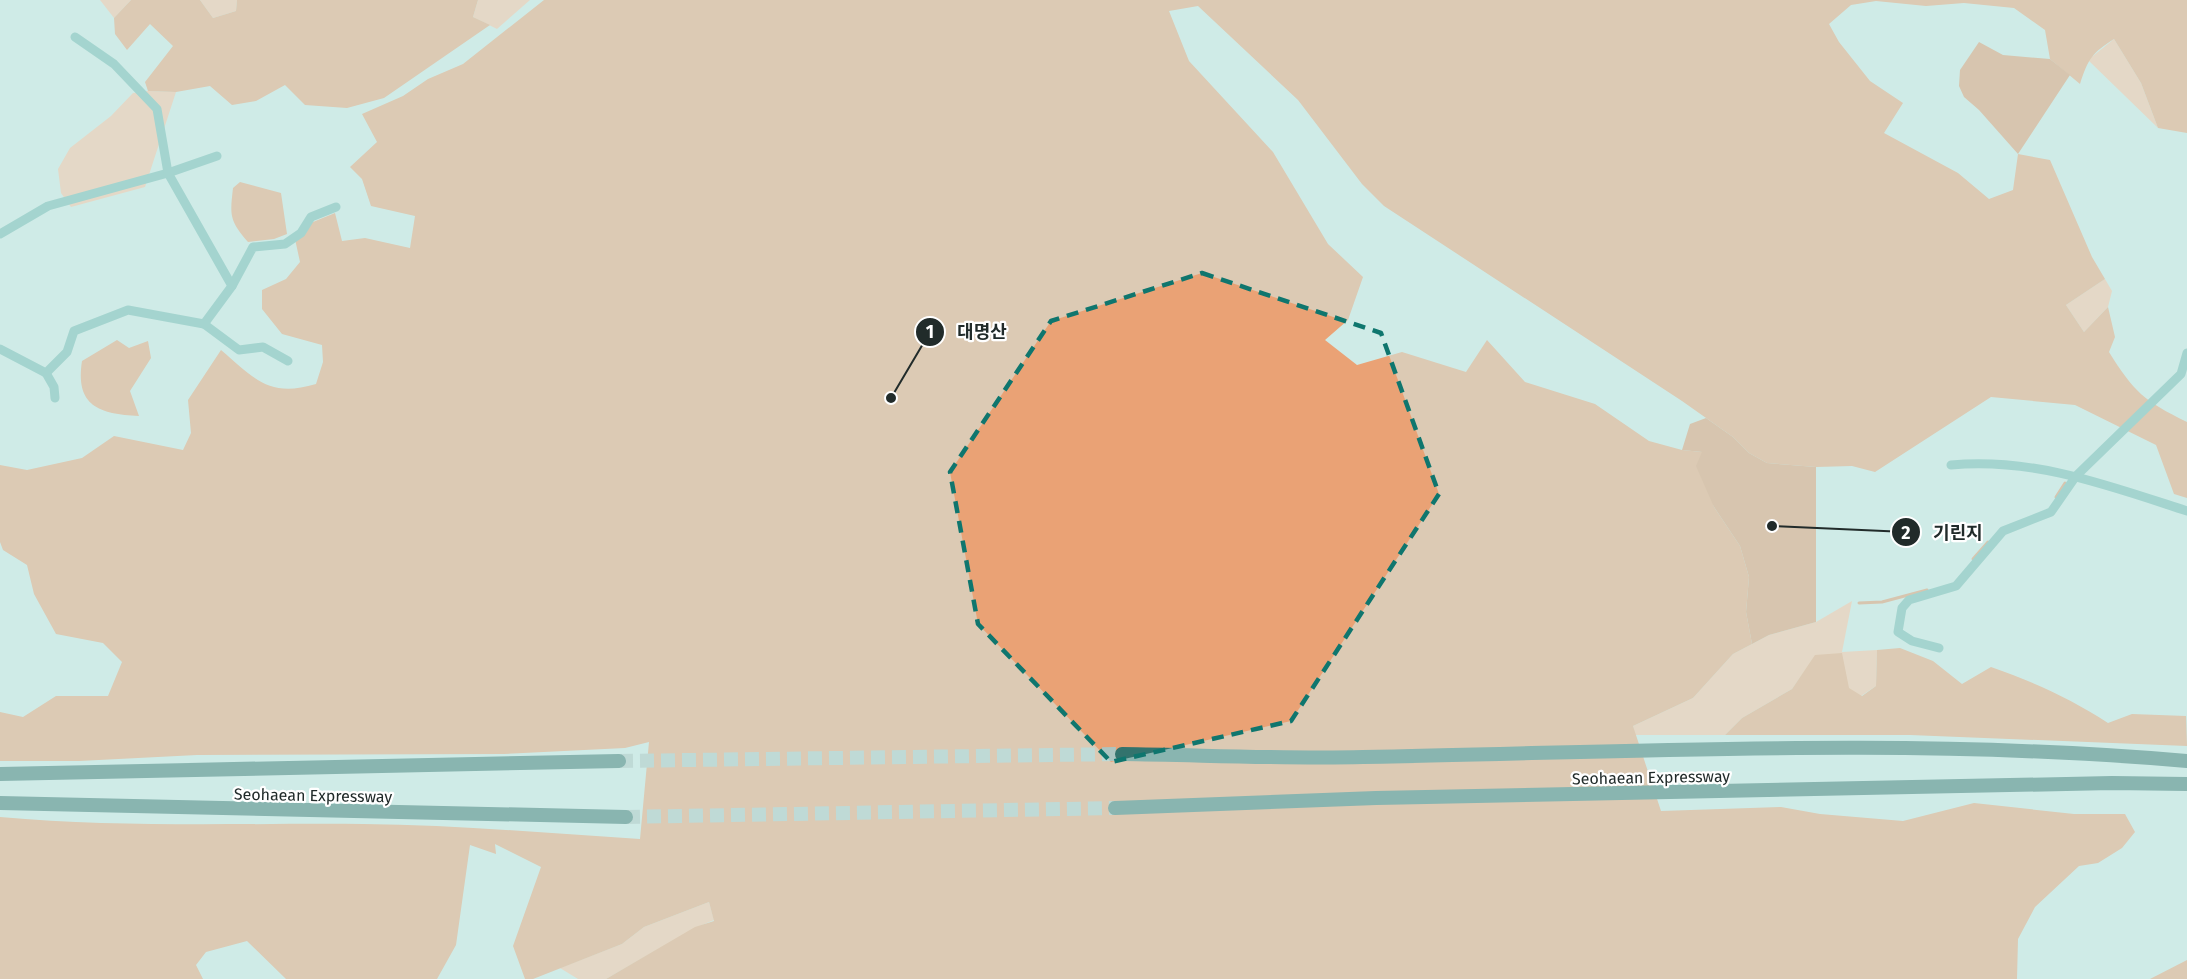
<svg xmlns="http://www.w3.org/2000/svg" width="2187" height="979" font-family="'Fira Sans','Noto Sans KR',sans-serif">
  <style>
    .green { fill: #fdc29f }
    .forest { fill: #eaa275 }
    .water { fill: #df986b }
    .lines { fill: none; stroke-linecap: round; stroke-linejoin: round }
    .stream { stroke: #df986b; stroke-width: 3 }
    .highway-tunnel { stroke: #acc5c1; stroke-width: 14; stroke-dasharray: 14 7; stroke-linecap: butt }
    .minor { stroke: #70b9b1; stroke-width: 9 }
    .highway { stroke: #33736d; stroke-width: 14 }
    .marked { fill: none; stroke: #0f766e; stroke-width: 4.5; stroke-dasharray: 12 8; stroke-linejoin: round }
    .labels { text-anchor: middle; stroke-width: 4.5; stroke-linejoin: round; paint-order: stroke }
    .street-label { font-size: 16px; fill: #212b2a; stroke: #fff }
    .leader { fill: none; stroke: #212b2a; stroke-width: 2 }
    .callout-dot { fill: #212b2a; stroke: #fff; stroke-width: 2 }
    .mark-label { font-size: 18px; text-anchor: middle; font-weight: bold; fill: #fff }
    .callout-label { font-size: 18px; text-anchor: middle; font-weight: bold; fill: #212b2a; stroke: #fff; stroke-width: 4.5; stroke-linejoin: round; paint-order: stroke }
  </style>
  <rect width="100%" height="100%" fill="#cfebe7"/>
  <g class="green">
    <path d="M100,0H131L114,18Z"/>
    <path d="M200,0H237L236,11L213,18Z"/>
    <path d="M478,0H530L497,29L473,17Z"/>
    <path d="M2114,39L2141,83L2158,128L2088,60Z"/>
    <path d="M148,91L176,92L145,187L71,207L61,193L58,169L70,148L111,116L133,93Z"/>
    <path d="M2105,279L2112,291L2108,307L2084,332L2066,305Z"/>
    <path d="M1852,601L1842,652L1877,650L1876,686L1861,696L1849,689L1816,655L1792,689L1742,718L1725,735H1635L1633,726L1693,698L1733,654L1769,635L1816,622Z"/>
    <path d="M709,902L714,920L695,928L606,979H578L560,968L622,944L644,927Z"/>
  </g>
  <g class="forest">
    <path d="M131,0H200L213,18L236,11L237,0H478L473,17L490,25L384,98L347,108L305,105L285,85L256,101L232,105L210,86L176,92L148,91L145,82L173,46L150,24L127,50L115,34L114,18Z"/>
    <path d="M544,0H2187V133L2158,128L2141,83L2114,39C2092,53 2088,59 2080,84L2050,59L2045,30L2014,8L1964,3L1926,6L1876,1L1851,5L1829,24L1839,42L1870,81L1903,103L1884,133L1958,173L1989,199L2013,190L2018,154L2050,160L2092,257L2105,279L2066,305L2084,332L2108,307L2115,337L2109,352C2134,392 2144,401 2187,422V498L2174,494L2156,445L2075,405L1991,397L1875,472L1852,466L1816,467L1767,463L1749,453L1733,437L1682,401L1384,206L1362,184L1298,100L1198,6L1169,11L1189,61L1273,152L1328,244L1363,277L1348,320L1325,340L1357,365L1402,352L1466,372L1487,340L1525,382L1595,404L1649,441L1682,450L1702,452L1714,507L1740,546L1749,577L1746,612L1752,644L1733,654L1693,698L1633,726L1661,811L1781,807L1820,814L1903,821L1974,803L2074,814H2125L2135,832L2122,848L2098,863L2079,866L2035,907L2018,939L2017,979H606L695,927L714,921L709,902L644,927L622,944L533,979H525L513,946L541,867L495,844L496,854L470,845L456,945L437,979H286L247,941L206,952L196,965L203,979H0V817C121,828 242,823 363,824C455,825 548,833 640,839L649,742L625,748L504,754L197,755L79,761H0V712L23,717L56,696H108L122,662L103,643L56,634L34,594L27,565L3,550L0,542V465L27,470L82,458L114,436L183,450L191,433L188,400L221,350C255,379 269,398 316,384L323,362L322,345L282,334L262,309V290L286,279L300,262L295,239L313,222L335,213L342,241L365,238L410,248L415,216L371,206L362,179L350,167L377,142L362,114L403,96L428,79L463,64Z"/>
    <path d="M240,182L281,193L287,234L274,239L248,242C229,220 230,215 233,188Z"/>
    <path d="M117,340L129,348L148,341L151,358L130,391L139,416C99,414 75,406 82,361Z"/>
    <path d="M1900,648L1933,661L1962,684L1991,667C2034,682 2071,699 2108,723L2132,714L2186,716L2187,746L1910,735H1725L1742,718L1792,689L1815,655L1842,653L1849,688L1862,696L1876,686L1877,650Z"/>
    <path d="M2187,960V979H2150Z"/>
  </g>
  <g class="water">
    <path d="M1979,42L2003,55L2050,59L2070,75L2018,154L1979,110L1964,97L1959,86L1960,70Z"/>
    <path d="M1706,418L1733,437L1749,453L1767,463L1816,467V622L1769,635L1752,644L1746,612L1749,577L1740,546L1714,507L1696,466L1702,452L1682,450L1690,424Z"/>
  </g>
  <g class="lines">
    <g class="stream">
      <path d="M2056,497L2065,483"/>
      <path d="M1973,559L1988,542"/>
      <path d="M1859,603L1882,602L1927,590"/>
    </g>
    <g class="highway-tunnel">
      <path d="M619,761L1122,754"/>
      <path d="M626,817L1115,808"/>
    </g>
    <g class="minor">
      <path d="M0,234L48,206L168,173L217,156"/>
      <path d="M232,286L253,247L285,244L301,233L311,217L336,207"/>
      <path d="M204,324L239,350L263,347L288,361"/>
      <path d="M0,349L46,373L67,352L74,331L128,310L204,324L232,286L168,173L157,109L114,64L75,37"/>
      <path d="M46,373L54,387L55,398"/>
      <path d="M1951,465C2033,457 2110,486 2187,511"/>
      <path d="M1939,648L1912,641L1898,632L1902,608L1909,600L1956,586L2003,531L2051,512L2076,476L2181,374L2187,353"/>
    </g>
    <g class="highway">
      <path d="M1122,754C1202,755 1283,759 1363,757C1638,752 1913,737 2187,761"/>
      <path d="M0,774L619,761"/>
      <path d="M0,803L626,817"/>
      <path d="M1115,808L1376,798L2112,783L2187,784"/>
    </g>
  </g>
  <path d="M0 0H2187V979H0ZM1202,273L1381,333L1439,494L1291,721L1111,762L978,624L950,472L1051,321Z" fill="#cfebe7" fill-opacity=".55" fill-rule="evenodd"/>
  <path class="marked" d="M1202,273L1381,333L1439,494L1291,721L1111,762L978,624L950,472L1051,321Z"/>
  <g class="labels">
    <g class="street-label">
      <text transform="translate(1651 777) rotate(-1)" y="6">Seohaean Expressway</text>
      <text transform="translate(313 795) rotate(1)" y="6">Seohaean Expressway</text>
    </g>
  </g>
  <path class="leader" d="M891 398L930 332M1772 526L1906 532"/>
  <g class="callout-dot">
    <circle cx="891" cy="398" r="6"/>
    <circle cx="1772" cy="526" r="6"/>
    <circle cx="930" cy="332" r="15"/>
    <circle cx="1906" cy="532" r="15"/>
  </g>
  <g class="mark-label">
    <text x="930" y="338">1</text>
    <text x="1906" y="539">2</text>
  </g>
  <g class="callout-label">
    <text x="982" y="338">대명산</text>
    <text x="1958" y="539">기린지</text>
  </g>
</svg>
